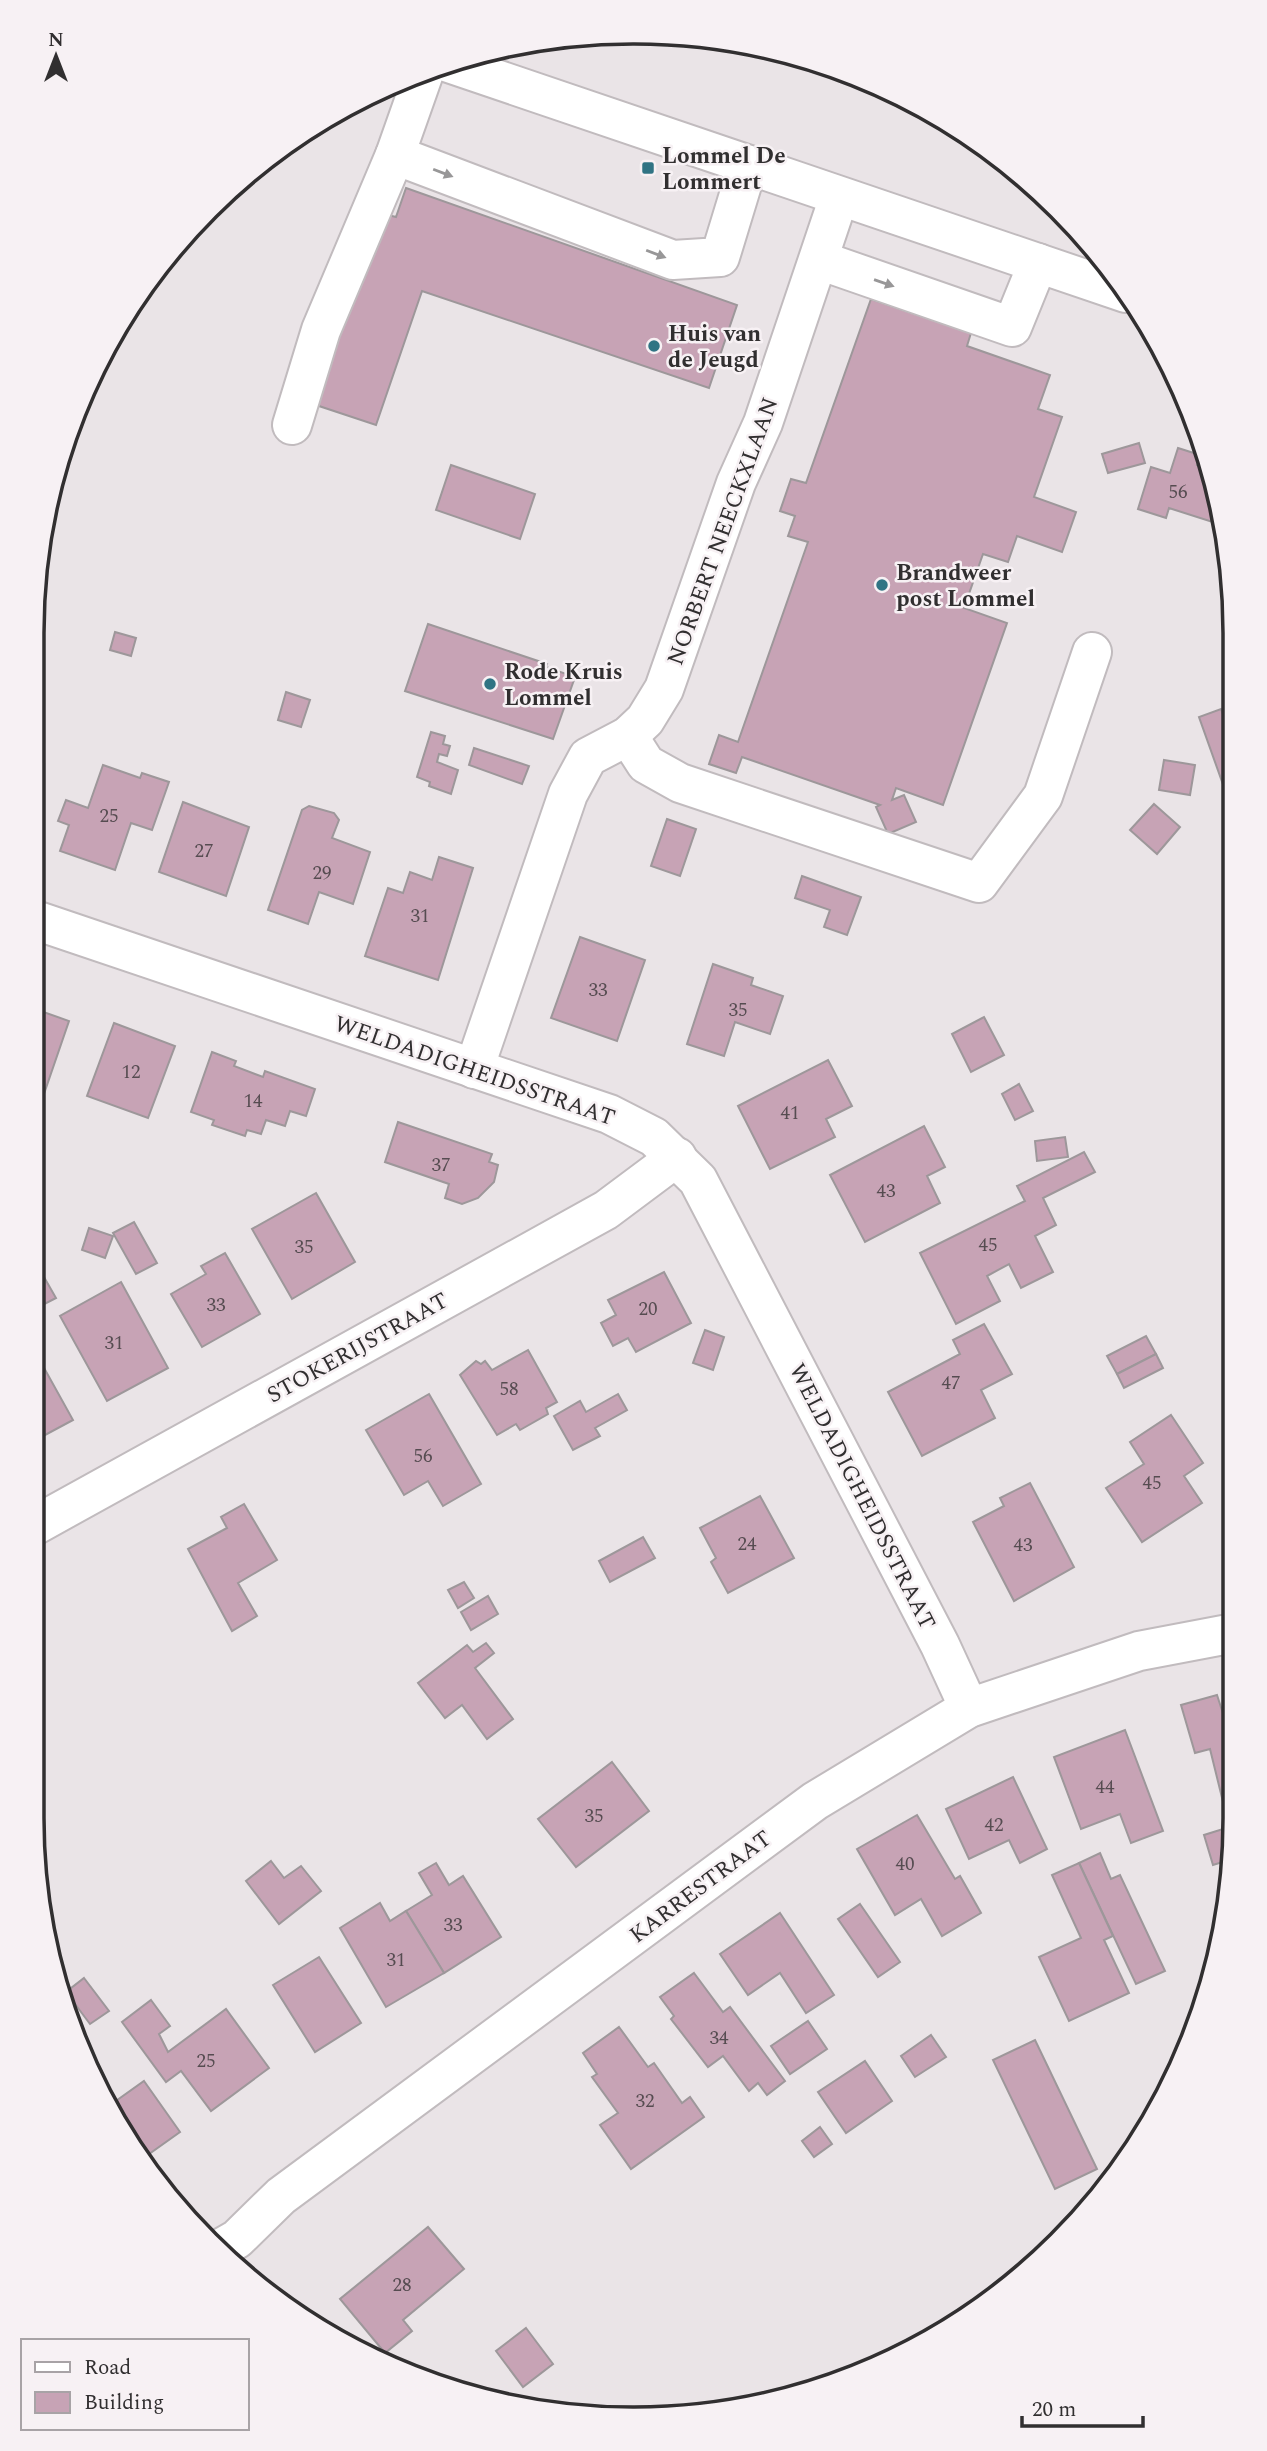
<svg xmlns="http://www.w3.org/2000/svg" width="1267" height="2451" font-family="Spectral,serif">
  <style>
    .building { fill: #c7a3b5; stroke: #9d979a; stroke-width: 2 }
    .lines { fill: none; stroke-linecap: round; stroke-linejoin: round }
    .minor-casing { stroke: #c1bbbe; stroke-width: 42 }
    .major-casing { stroke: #c1bbbe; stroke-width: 42 }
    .minor { stroke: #fff; stroke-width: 38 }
    .major { stroke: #fff; stroke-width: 38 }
    .oneway { fill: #989798 }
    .poi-dot { fill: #307484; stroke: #f7f1f4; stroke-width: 2.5 }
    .labels { text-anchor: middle; stroke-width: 5; stroke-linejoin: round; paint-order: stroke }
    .number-label { font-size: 19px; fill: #564c51 }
    .poi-label { font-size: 23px; font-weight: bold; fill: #312f30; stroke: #f7f1f4; text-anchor: start }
    .street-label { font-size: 23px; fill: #312f30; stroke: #f7f1f4 }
    .rim { fill: none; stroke: #312f30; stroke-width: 3.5 }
  </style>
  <rect width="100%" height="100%" fill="#eae4e7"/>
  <g class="building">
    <path d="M774,50L790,52L870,82L868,90L771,58Z"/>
    <path d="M406,188L737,305L709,388L422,291L376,425L316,405L376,221L388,215L396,217Z"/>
    <path d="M871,299L971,333L967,346L1050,375L1038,409L1062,417L1034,497L1076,512L1062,552L1017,536L1008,562L983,554L964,608L1007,623L943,805L896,788L892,800L904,795L916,822L888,834L876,807L880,805L742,757L736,773L709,764L719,735L738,742L808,542L788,536L795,516L780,511L791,479L806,483Z"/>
    <path d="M1139,443L1145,463L1108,473L1102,454Z"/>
    <path d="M1178,448L1200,455L1197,465L1207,468L1222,525L1169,508L1166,518L1138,509L1151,467L1170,473Z"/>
    <path d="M451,465L535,494L520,539L436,510Z"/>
    <path d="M428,624L547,664L546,667L575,677L553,739L405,691Z"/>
    <path d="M115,632L136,638L131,656L110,650Z"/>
    <path d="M286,692L310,700L301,727L278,720Z"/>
    <path d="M1221,709L1231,737V807L1199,717Z"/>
    <path d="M431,732L445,736L443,744L450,746L447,756L439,754L437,762L458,770L451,794L429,786L430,782L417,777Z"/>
    <path d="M474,748L529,766L522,784L469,765Z"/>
    <path d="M1164,760L1195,765L1190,795L1159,790Z"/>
    <path d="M103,765L140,778L142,773L169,782L152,830L131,823L115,870L60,851L69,825L58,821L66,800L88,808Z"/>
    <path d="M183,802L249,827L226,896L159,872Z"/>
    <path d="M1154,804L1180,827L1157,854L1130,830Z"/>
    <path d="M309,806L334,813L339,820L332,838L370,852L353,904L319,892L308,924L268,910L302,810Z"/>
    <path d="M667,819L696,829L680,876L651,866Z"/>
    <path d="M439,857L473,868L438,980L365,956L388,888L403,893L410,872L432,880Z"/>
    <path d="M802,876L861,897L847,935L824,927L830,910L795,898Z"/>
    <path d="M580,937L645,960L617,1041L551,1018Z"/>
    <path d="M713,964L753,978L751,985L783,996L770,1034L735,1022L724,1056L687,1044Z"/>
    <path d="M32,1008L69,1021L35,1120L32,1119Z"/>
    <path d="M984,1017L1004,1055L971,1072L952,1034Z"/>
    <path d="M114,1023L175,1046L148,1118L87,1096Z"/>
    <path d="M212,1052L236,1061L234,1066L263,1077L265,1071L315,1089L306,1116L290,1111L285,1126L266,1120L261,1134L247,1130L245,1136L212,1125L214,1120L191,1112Z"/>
    <path d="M828,1060L852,1106L826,1119L835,1137L770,1169L738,1106Z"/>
    <path d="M1019,1084L1033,1111L1015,1120L1002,1094Z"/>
    <path d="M398,1122L492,1154L489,1162L498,1165L494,1182L478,1198L462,1204L445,1198L449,1184L385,1162Z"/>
    <path d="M924,1126L945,1167L927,1176L940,1203L865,1242L830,1175Z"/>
    <path d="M1065,1137L1068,1157L1037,1161L1035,1141Z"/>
    <path d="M1084,1152L1095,1172L1043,1198L1056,1225L1035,1236L1053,1272L1021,1288L1009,1264L987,1276L1000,1301L956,1324L920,1253L1025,1201L1017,1186Z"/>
    <path d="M316,1193L355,1262L292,1299L252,1229Z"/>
    <path d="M134,1222L157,1263L136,1274L113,1233Z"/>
    <path d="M89,1228L113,1236L105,1258L82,1250Z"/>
    <path d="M225,1253L260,1314L202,1347L171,1294L206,1274L201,1266Z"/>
    <path d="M32,1256L56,1298L33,1310L32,1308Z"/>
    <path d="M664,1272L691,1323L636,1352L628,1338L613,1346L601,1323L616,1315L608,1300Z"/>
    <path d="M121,1282L168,1368L107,1401L60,1316Z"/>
    <path d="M984,1324L1012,1374L981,1390L995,1418L922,1456L888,1392L960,1354L953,1340Z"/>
    <path d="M705,1330L724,1337L713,1370L693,1363Z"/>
    <path d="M1146,1336L1156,1354L1117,1374L1107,1356Z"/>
    <path d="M33,1348L73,1420L32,1442V1348Z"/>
    <path d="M528,1350L557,1402L546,1408L548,1414L520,1430L516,1424L497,1435L460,1375L476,1361L481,1364L485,1361L492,1370Z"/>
    <path d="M1156,1354L1163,1368L1124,1388L1117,1374Z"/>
    <path d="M429,1394L481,1484L443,1506L428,1481L404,1495L366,1430Z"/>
    <path d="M618,1394L627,1410L595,1428L600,1436L573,1450L554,1416L580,1401L586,1412Z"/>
    <path d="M1171,1415L1203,1463L1184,1476L1202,1503L1142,1542L1106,1488L1144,1464L1130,1442Z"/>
    <path d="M1030,1483L1074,1567L1014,1601L973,1522L1004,1506L1000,1498Z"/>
    <path d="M760,1496L794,1558L728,1593L711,1562L716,1558L700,1528Z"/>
    <path d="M244,1504L277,1560L238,1583L257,1616L232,1631L188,1549L227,1528L221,1517Z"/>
    <path d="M643,1537L655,1558L610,1582L599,1561Z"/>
    <path d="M464,1582L474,1598L458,1608L448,1590Z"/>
    <path d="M488,1596L498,1614L471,1630L461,1612Z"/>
    <path d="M486,1643L494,1653L475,1668L513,1719L487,1739L462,1705L445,1718L418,1683L467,1645L473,1652Z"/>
    <path d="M1217,1695L1231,1738L1234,1737V1807L1225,1810L1210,1749L1195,1753L1181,1705Z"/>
    <path d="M1125,1730L1163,1831L1131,1843L1120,1814L1081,1829L1054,1757Z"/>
    <path d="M612,1762L649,1811L576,1867L538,1819Z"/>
    <path d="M1013,1777L1047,1849L1020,1863L1009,1840L969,1859L946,1809Z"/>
    <path d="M917,1815L955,1879L960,1876L981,1913L942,1936L921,1899L895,1915L857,1849Z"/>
    <path d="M1223,1829L1232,1859L1213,1865L1204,1835Z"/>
    <path d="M1100,1853L1111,1879L1120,1875L1165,1971L1136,1984L1079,1863Z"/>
    <path d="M271,1861L284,1878L301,1866L321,1891L279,1924L246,1881Z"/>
    <path d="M436,1863L449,1885L463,1876L501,1937L444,1973L406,1911L432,1895L419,1873Z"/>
    <path d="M1079,1863L1113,1936L1104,1940L1129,1993L1069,2021L1039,1957L1081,1938L1052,1875Z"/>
    <path d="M380,1903L390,1921L406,1911L444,1973L386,2007L340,1928Z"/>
    <path d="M860,1904L900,1962L878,1977L838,1919Z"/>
    <path d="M780,1913L834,1995L806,2013L780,1973L748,1995L720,1954Z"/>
    <path d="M319,1957L361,2023L315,2052L273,1985Z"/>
    <path d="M694,1973L723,2012L730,2007L785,2081L767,2095L758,2083L749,2091L723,2056L708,2067L671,2019L674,2016L660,1997Z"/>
    <path d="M84,1978L109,2011L90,2024L66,1992Z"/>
    <path d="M151,2000L170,2026L159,2034L168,2052L226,2009L269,2068L211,2111L181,2071L166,2082L122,2022Z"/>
    <path d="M808,2021L827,2049L790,2074L771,2046Z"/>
    <path d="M619,2027L648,2067L654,2063L682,2103L690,2097L704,2117L631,2169L600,2125L618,2113L592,2077L597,2074L583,2053Z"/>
    <path d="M931,2035L946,2057L915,2077L901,2056Z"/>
    <path d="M1035,2040L1097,2169L1055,2189L993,2060Z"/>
    <path d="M865,2061L892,2101L846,2133L818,2092Z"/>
    <path d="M144,2081L180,2132L142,2159L113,2103Z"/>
    <path d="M820,2127L832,2144L814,2157L802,2141Z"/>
    <path d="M428,2227L464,2269L403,2320L412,2331L385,2353L340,2299Z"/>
    <path d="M526,2328L553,2364L523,2387L496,2351Z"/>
  </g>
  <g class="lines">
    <g class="minor-casing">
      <g id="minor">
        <path d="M425,70L395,155L673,260L720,257L748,165"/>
        <path d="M819,260L1012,327L1038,263"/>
        <path d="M292,425L321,330L395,155"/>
        <path d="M628,736L646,764L680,783L979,883L1043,796L1092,652"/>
        <path d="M32,919L609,1114L654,1137L698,1180L940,1645L969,1708"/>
        <path d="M474,1069L568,794L588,757L628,736L645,720L664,689L736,483L763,423L839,197"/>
        <path d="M32,1527L606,1210L677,1157"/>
        <path d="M223,2247L237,2239L281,2196L815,1801L969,1708L1139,1651L1234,1633"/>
      </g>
    </g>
    <g class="major-casing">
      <path id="major" d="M446,62L1126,293"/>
    </g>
    <use href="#minor" class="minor"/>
    <use href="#major" class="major"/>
  </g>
  <defs><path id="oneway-solid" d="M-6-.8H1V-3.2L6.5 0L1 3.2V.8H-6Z" transform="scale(1.75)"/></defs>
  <g class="oneway">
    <use href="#oneway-solid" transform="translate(443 173) rotate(21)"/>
    <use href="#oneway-solid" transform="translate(656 254) rotate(21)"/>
    <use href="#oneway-solid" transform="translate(884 283) rotate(19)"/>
  </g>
  <g class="poi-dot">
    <rect x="641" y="161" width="14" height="14" rx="3.5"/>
    <circle cx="654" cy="346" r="7"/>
    <circle cx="882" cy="585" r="7"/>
    <circle cx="490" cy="684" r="7"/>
  </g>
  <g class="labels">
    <g class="number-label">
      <text x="1178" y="498">56</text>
      <text x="109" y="822">25</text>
      <text x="204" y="857">27</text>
      <text x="322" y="879">29</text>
      <text x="420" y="922">31</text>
      <text x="598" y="996">33</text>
      <text x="738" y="1016">35</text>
      <text x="131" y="1078">12</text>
      <text x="253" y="1107">14</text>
      <text x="790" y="1119">41</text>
      <text x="441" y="1171">37</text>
      <text x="886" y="1197">43</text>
      <text x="988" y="1251">45</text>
      <text x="304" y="1253">35</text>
      <text x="216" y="1311">33</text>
      <text x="648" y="1315">20</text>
      <text x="114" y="1349">31</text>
      <text x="951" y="1389">47</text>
      <text x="509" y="1395">58</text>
      <text x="423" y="1462">56</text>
      <text x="1152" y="1489">45</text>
      <text x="747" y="1550">24</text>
      <text x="1023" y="1551">43</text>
      <text x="1105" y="1793">44</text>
      <text x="594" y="1822">35</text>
      <text x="994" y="1831">42</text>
      <text x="905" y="1870">40</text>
      <text x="453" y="1931">33</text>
      <text x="396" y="1966">31</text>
      <text x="719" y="2044">34</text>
      <text x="206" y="2067">25</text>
      <text x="645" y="2107">32</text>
      <text x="402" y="2291">28</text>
    </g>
    <g class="poi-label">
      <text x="662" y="163">Lommel De<tspan x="662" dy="26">Lommert</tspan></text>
      <text x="668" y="341">Huis van<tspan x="668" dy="26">de Jeugd</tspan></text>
      <text x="896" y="580">Brandweer<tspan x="896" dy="26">post Lommel</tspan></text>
      <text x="504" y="679">Rode Kruis<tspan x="504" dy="26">Lommel</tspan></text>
    </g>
    <g class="street-label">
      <text transform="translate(722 531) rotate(-70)" y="8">NORBERT NEECKXLAAN</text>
      <text transform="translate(475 1070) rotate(19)" y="8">WELDADIGHEIDSSTRAAT</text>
      <text transform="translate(357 1347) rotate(-29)" y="8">STOKERIJSTRAAT</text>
      <text transform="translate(863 1496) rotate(63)" y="8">WELDADIGHEIDSSTRAAT</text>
      <text transform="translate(700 1886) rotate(-37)" y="8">KARRESTRAAT</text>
    </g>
  </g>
  <path d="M0 0H1267V2451H0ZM633 44H634A589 589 0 0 1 1223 633V1818A589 589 0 0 1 634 2407H633A589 589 0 0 1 44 1818V633A589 589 0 0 1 633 44Z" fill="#f7f1f4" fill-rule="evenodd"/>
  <path class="rim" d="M633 44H634A589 589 0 0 1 1223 633V1818A589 589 0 0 1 634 2407H633A589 589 0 0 1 44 1818V633A589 589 0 0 1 633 44Z"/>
  <rect x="21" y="2339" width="228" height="91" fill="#f7f1f4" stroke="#a8a3a6" stroke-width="2"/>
  <rect x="35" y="2362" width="35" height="10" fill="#ffffff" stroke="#a8a3a6" stroke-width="2"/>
  <text x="84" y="2374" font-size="21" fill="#312f30">Road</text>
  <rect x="35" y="2392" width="35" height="21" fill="#c7a3b5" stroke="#a8a3a6" stroke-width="2"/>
  <text x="84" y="2409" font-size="21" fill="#312f30">Building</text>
  <g transform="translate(56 56)" stroke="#f7f1f4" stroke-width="5" paint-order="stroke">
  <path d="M0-5L12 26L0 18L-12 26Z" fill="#312f30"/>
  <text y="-10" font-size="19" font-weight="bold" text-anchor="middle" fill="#312f30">N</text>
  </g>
  <path d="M1022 2416v10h121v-10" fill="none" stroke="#312f30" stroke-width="3.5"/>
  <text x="1032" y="2416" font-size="21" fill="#312f30" stroke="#f7f1f4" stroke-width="5" paint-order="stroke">20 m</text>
</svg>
